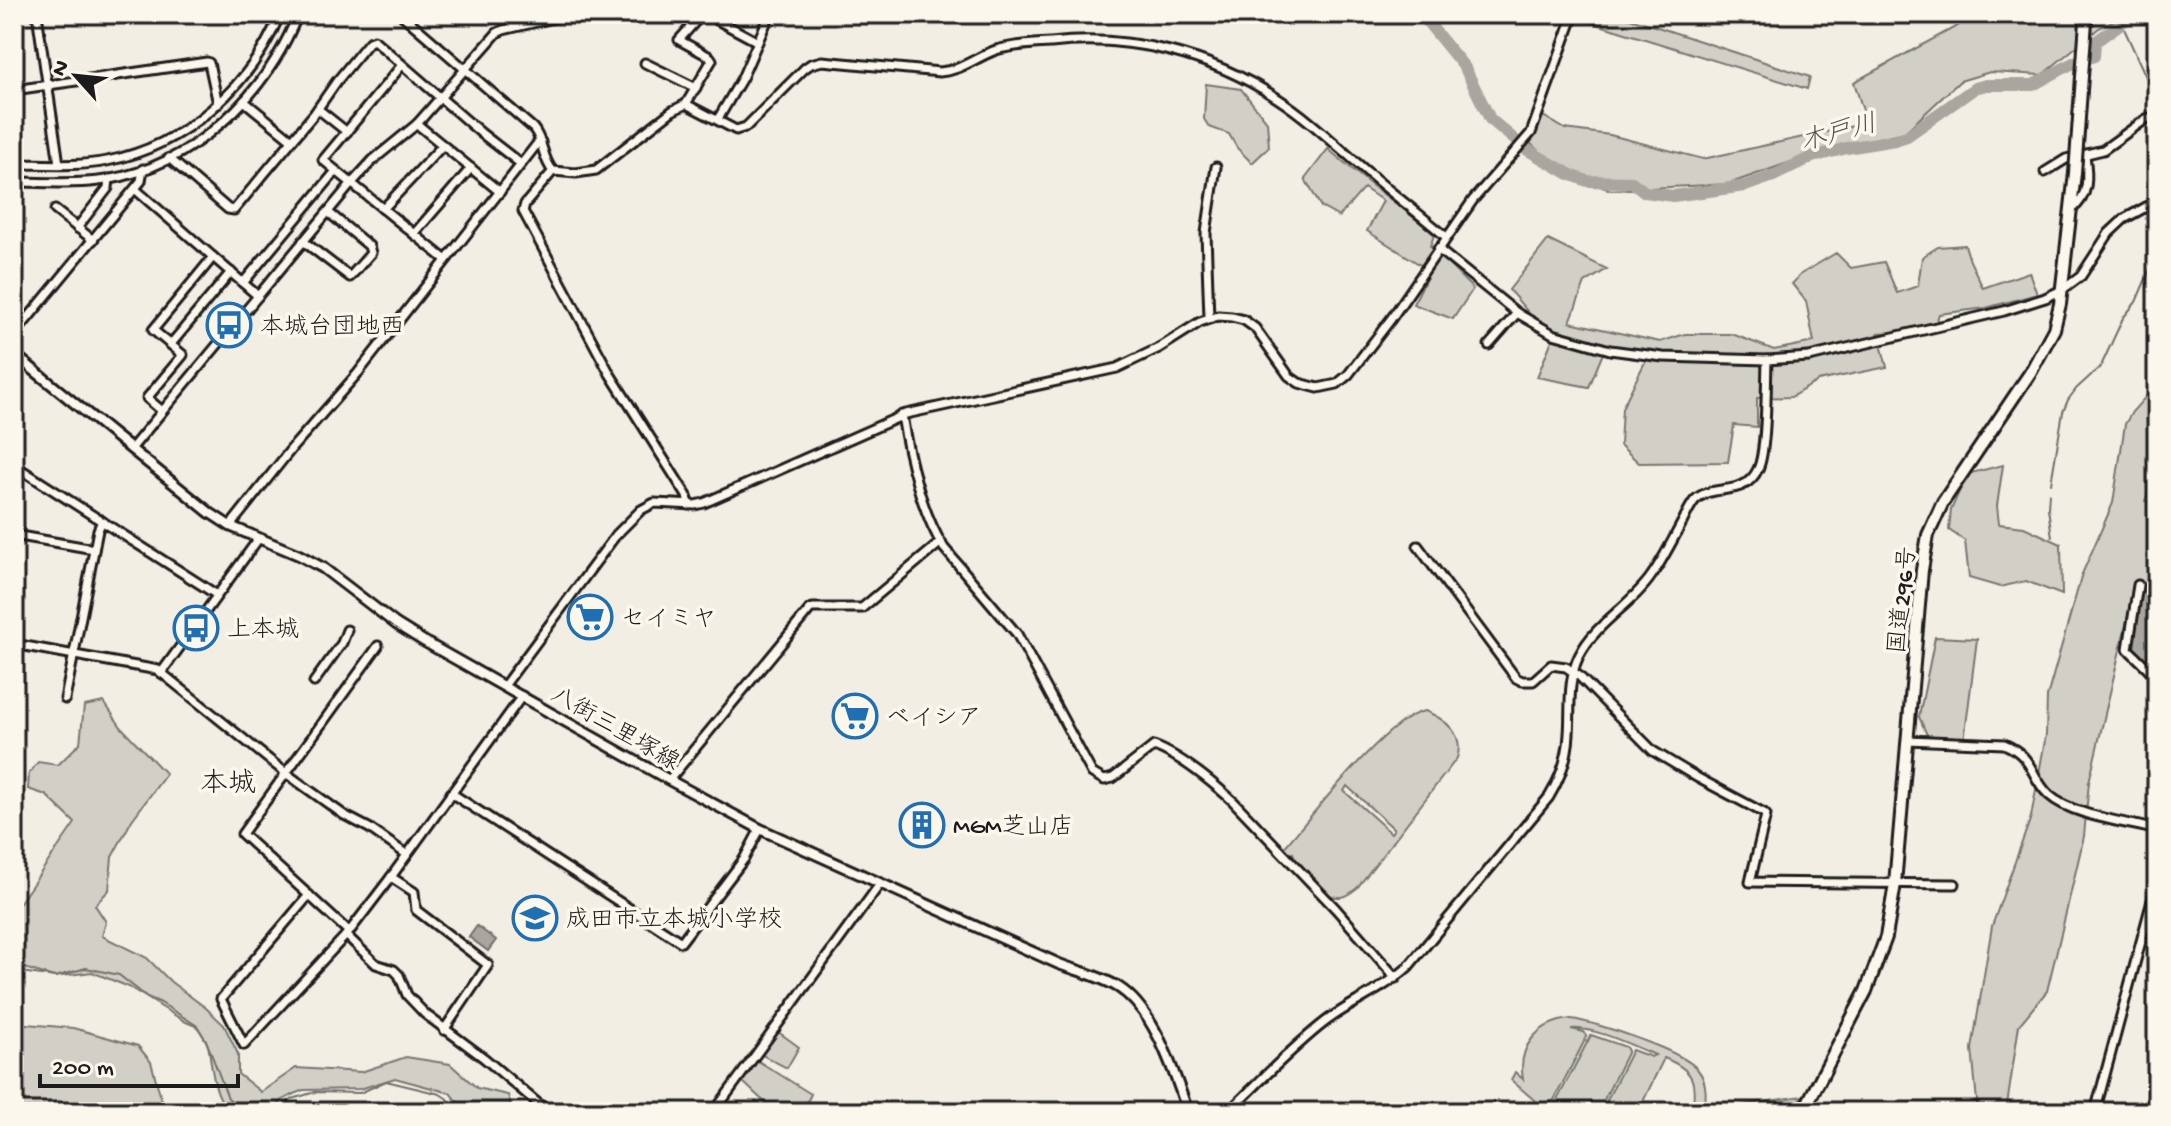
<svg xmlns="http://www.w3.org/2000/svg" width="2171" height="1126" font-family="'Gochi Hand','Klee One',sans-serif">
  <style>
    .green { fill: #d2cfc6; stroke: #777671; stroke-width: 2; fill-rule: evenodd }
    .water { fill: #a9a6a0; stroke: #716f6b; stroke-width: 2 }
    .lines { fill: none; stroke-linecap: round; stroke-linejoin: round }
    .stream { stroke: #716f6b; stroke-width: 2 }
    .river { stroke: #a9a6a0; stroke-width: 12 }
    .minor-casing { stroke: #1c1c1c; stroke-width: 13 }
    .major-casing { stroke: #1c1c1c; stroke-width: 14 }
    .highway-casing { stroke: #1c1c1c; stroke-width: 16 }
    .minor { stroke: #fbf7ec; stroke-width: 7 }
    .major { stroke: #fbf7ec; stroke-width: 8 }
    .highway { stroke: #fbf7ec; stroke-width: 10 }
    .highway-bridge-casing { stroke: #1c1c1c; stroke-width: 16; stroke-linecap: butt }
    .highway-bridge { stroke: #fbf7ec; stroke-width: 10 }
    .labels { text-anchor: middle; stroke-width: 7; stroke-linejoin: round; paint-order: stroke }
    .poi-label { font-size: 24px; fill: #1c1c1c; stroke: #fbf7ec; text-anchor: start }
    .street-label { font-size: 24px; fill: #1c1c1c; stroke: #fbf7ec }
    .water-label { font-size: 26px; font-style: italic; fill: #545351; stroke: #fbf7ec }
    .quarter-label { font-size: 28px; fill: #1c1c1c; stroke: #fbf7ec }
  </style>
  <rect width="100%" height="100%" fill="#f2eee4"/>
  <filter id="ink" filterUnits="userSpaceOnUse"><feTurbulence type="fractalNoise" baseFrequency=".0125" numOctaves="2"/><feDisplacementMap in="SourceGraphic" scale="16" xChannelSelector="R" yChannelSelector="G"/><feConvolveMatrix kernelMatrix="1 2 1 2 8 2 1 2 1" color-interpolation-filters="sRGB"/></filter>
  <g filter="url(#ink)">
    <g class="green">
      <path d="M1564,14H1618L1810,77L1807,89Z"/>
      <path d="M1979,14H2126L2099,28L2042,75L1990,72L1960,81L1905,132L1828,149L1728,184L1611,190L1562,173L1530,143L1543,116L1565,129L1610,135L1703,159L1867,123L1854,82Z"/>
      <path d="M1206,84L1241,89L1267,122L1269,147L1252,163L1237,148L1229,134L1209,127L1204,119Z"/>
      <path d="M1328,149L1370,184L1435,233L1430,246L1473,289L1453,319L1413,304L1430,271L1367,231L1383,201L1364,188L1339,217L1321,207L1305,179Z"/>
      <path d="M1548,240L1607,269L1585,283L1570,322L1660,342L1685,334H1732L1774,350L1814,342L1806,301L1792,284L1801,274L1836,253L1851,268L1884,262L1897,293L1918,286L1922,257L1938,247L1965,245L1970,261L1983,288L2029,272L2037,294L1986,308L1939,314L1935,326L1919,331L1878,333L1887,367L1818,381L1791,397L1757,398V427L1734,425L1728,462L1639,463L1620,445L1622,408L1648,356L1603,353L1589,387L1537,377L1552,340L1509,290Z"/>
      <path d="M2157,384V472L2145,501L2157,505V590L2136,582L2089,782L2084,836L2066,913L2047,991L2019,1025L2006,1112H1978L1972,1049L1992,926L2031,817L2046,735L2047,697L2082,574L2113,503L2125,424L2132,412Z"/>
      <path d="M2003,465L1997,506L1999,524L2024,527L2061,544L2062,595L2026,581L2000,587L1969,578L1965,541L1949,530L1951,510L1967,474Z"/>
      <path d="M1935,637L1977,639L1964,741L1927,735L1919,717Z"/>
      <path d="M104,702L121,727L166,774L132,820L112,857L109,890L95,905L106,922L102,936L147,958L171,982L206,1008L224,1025L238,1054V1074L261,1092L296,1068L361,1072L406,1057L450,1064L477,1088L508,1095L513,1112H465L450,1093L395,1078L360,1089L303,1090L282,1100L274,1112C264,1112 244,1115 235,1112C214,1106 212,1067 209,1050C208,1042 202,1034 198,1027L186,1022L129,987L92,972L54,977L14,965V911L75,823L46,795L28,789L29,774L38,762L58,765L80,743L84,706Z"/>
      <path d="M1425,711C1445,719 1465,734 1457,758L1357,888C1352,892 1346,897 1340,897C1323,899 1298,867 1293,853L1289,855L1283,849C1310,818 1389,716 1425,711ZM1347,786L1394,829L1391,833L1344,791Z"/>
      <path d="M1571,1019C1595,1022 1684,1051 1698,1070C1708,1082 1706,1098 1704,1112H1692C1697,1081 1694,1070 1664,1058L1638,1112H1601L1632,1050L1651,1057L1655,1055C1633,1046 1593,1026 1571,1029L1584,1032L1587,1036L1554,1100L1549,1103L1555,1109V1104L1591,1035L1626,1047L1628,1051L1598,1112H1548L1511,1080L1515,1072L1523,1079C1517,1046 1539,1022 1571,1019Z"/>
      <path d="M14,1023L73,1028L138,1046L151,1062L161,1098L170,1112H14Z"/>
      <path d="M777,1031L799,1047L787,1068L760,1054Z"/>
      <path d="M755,1059L811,1094L802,1112C768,1112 765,1102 742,1081Z"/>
      <path d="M1802,1096L1793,1112H1742V1105Z"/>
    </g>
    <g class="water">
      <path d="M2142,590L2157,596V671L2132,647Z"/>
      <path d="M477,926L496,940L488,951L469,937Z"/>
    </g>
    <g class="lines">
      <g class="stream">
        <path d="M2121,22L2157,101"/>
        <path d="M2051,483L2063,412L2068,400L2076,389L2101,366L2123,318L2136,302L2157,253"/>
        <path d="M2049,493L2048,508L2052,537"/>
        <path d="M14,971L55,977L86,968L119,975L147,997L161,1003L196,1025L206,1040L228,1098L240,1108L263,1112"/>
        <path d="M274,1112L292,1099L315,1092L360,1093L386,1081L440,1094L467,1112"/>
      </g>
      <g class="river">
        <path d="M1421,14L1465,68L1490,119L1515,140"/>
        <path d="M1526,149L1569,174L1587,181L1632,182L1645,192L1673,196L1745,186L1773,176L1812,157L1847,148L1895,140L1907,136L1975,88L1986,85H2033L2073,63L2094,56L2095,42L2134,14"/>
      </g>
      <g class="minor-casing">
        <g id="minor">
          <path d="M37,14L59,164"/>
          <path d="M401,14L533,128C544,141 542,159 553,171"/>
          <path d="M706,14L758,42"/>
          <path d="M645,63L696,88"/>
          <path d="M402,65L323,160L446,260"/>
          <path d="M14,90L207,62L209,63L218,104"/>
          <path d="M244,101L292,140"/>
          <path d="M686,104L736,130L746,127L805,68L811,64L822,61L940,72C963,70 976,57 996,50C1013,45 1033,44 1051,43C1129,34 1210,54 1277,98C1311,120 1340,149 1371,175C1395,196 1421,215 1446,237"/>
          <path d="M318,109L347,132"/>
          <path d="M718,119L742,78L770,14"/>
          <path d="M417,124L500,192"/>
          <path d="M169,158L228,209L234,210L314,114L337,81L369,42L374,40L481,133L521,164"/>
          <path d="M14,164C44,164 77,167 107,161C185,146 251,86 280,14"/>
          <path d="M2045,172L2066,159L2103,150L2146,119L2157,115"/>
          <path d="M14,182C44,182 76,185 106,180C194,165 266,95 298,14"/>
          <path d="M135,189L258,296"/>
          <path d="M383,209L443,145"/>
          <path d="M55,210L93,240"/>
          <path d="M2071,210C2090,196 2088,176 2085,155"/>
          <path d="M77,228L108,188L109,179"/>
          <path d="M414,234L471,168"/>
          <path d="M303,241L350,277L371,253L369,246L328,212"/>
          <path d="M1438,249L1517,313L1553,334L1610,350L1663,357L1767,360L1809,357L2004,311L2045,298L2062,290L2081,276L2109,233L2124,219L2157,201"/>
          <path d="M243,283L336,171"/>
          <path d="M1209,318L1206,233L1216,167"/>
          <path d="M14,335L141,181L143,169"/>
          <path d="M171,344L231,272"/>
          <path d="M1489,345L1517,313"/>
          <path d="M162,411L147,398L183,355L153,330L213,257"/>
          <path d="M902,415C908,455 922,514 944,548L1017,634L1092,773L1104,780L1113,778L1154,746C1179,755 1213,783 1233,801L1336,909L1396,978"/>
          <path d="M131,449L351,184L373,160L417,124L497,33L503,30L571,14"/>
          <path d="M14,465L217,595"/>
          <path d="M689,505L687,496L610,374L523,211L525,204L553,171L576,173L596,170L672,111L686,104L712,60L710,57L679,40L702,14"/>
          <path d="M230,526L292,448L358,373L537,144L541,142"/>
          <path d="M14,535L94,549"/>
          <path d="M1418,546L1516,678L1522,681H1533L1551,665L1566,667L1579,676L1653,751L1698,778L1764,813L1766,815L1750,882L1955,884"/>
          <path d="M2138,585L2128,649L2157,677"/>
          <path d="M14,644L158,670L287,774L344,815L369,828L406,854"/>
          <path d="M161,673L259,538"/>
          <path d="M314,682L342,643L347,630"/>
          <path d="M504,686L616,535L641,510L654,503L695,505L704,503L906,414L1117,368L1159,348L1200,322L1218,316L1232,317L1244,320L1255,328L1289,376L1299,383L1318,388L1337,384L1348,375L1391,319L1473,200L1531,133L1574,14"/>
          <path d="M65,699L98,530L102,521"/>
          <path d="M1907,740L2004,744C2035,757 2029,776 2049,795C2072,816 2127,822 2157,830"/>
          <path d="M669,780L810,609L813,608H862L941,542"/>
          <path d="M451,793L681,942L744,859L760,829"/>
          <path d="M391,877L414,892L416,910L488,965L444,1030"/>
          <path d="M309,895L221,999L244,1045L349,932L391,877L522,696"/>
          <path d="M349,932L242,834L378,646"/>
          <path d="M346,935L376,964L394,970L399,975L407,995L425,1014L484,1058L548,1112"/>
          <path d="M714,1112L880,884"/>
          <path d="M1228,1112C1260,1082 1290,1049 1325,1022C1351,1002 1383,990 1408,967L1549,797C1561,777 1568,758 1569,734C1571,708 1567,681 1579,656C1596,622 1632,605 1652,575C1664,558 1673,539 1683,521C1686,515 1690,506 1695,500C1714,482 1744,499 1758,469C1767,451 1766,384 1767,360"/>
          <path d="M2095,1112L2157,882"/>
        </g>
      </g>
      <g class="major-casing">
        <path id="major" d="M14,354L210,513L230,526L299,555L323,568L396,624L425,642L669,780L760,829L1059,964C1078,971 1100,976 1118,987C1155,1010 1174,1073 1188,1112"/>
      </g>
      <g class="highway-casing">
        <path id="highway" d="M1803,1112L1866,991L1886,937L1895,884L1922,570L1928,535L1943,502L2030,373L2054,329L2060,304L2075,173"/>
      </g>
      <use href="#minor" class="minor"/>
      <use href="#major" class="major"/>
      <use href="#highway" class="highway"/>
      <g class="highway-bridge-casing">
        <path id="highway-bridge" d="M2075,173L2086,21"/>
      </g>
      <use href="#highway-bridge" class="highway-bridge"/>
    </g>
  </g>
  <defs>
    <g id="bus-ring" transform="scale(2.3)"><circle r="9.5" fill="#fbf7ec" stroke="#1f6fb2" stroke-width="1.5"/><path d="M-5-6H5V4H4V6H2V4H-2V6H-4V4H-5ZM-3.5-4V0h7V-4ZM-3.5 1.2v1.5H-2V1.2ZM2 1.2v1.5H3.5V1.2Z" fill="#1f6fb2"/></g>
    <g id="supermarket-ring" transform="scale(2.3)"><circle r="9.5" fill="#fbf7ec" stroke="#1f6fb2" stroke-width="1.5"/><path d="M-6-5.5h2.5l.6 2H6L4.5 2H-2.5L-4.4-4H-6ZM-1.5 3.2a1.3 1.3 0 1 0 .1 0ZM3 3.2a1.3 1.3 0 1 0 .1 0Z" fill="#1f6fb2"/></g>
    <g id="building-ring" transform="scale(2.3)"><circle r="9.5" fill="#fbf7ec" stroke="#1f6fb2" stroke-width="1.5"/><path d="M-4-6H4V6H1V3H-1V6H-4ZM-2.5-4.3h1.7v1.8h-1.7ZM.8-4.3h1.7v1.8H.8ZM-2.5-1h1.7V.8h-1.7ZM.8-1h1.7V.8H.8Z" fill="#1f6fb2"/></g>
    <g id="school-ring" transform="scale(2.3)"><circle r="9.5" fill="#fbf7ec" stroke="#1f6fb2" stroke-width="1.5"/><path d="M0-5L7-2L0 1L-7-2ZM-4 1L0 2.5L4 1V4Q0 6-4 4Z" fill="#1f6fb2"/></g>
  </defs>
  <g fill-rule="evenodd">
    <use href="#bus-ring" x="229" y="325"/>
    <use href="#supermarket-ring" x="590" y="617"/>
    <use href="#bus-ring" x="196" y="628"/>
    <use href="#supermarket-ring" x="855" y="716"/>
    <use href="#building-ring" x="922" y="825"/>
    <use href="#school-ring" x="535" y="918"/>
  </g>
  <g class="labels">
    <g class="poi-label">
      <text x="260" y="333">本城台団地西</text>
      <text x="621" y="625">セイミヤ</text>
      <text x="227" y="636">上本城</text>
      <text x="886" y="724">ベイシア</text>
      <text x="953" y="833">MGM芝山店</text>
      <text x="566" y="926">成田市立本城小学校</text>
    </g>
    <g class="street-label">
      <text transform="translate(1901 600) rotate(-84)" y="8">国道296号</text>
      <text transform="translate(616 727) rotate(30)" y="8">八街三里塚線</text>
    </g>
    <g class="water-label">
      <text transform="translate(1838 131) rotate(-15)" y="9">木戸川</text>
    </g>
    <g class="quarter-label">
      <text x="228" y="791">本城</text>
    </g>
  </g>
  <rect width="2171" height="1126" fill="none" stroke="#fbf7ec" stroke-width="48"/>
  <rect x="24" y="24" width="2123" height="1078" fill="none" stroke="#1c1c1c" stroke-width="3" filter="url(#ink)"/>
  <g transform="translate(76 76) rotate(297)" stroke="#fbf7ec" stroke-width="6" paint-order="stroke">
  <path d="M0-6L14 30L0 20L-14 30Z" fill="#1c1c1c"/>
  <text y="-12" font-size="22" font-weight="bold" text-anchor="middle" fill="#1c1c1c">N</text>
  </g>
  <path d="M40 1074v12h198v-12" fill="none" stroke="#1c1c1c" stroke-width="4"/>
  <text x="52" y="1074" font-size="24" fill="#1c1c1c" stroke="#fbf7ec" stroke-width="6" paint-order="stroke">200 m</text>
</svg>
